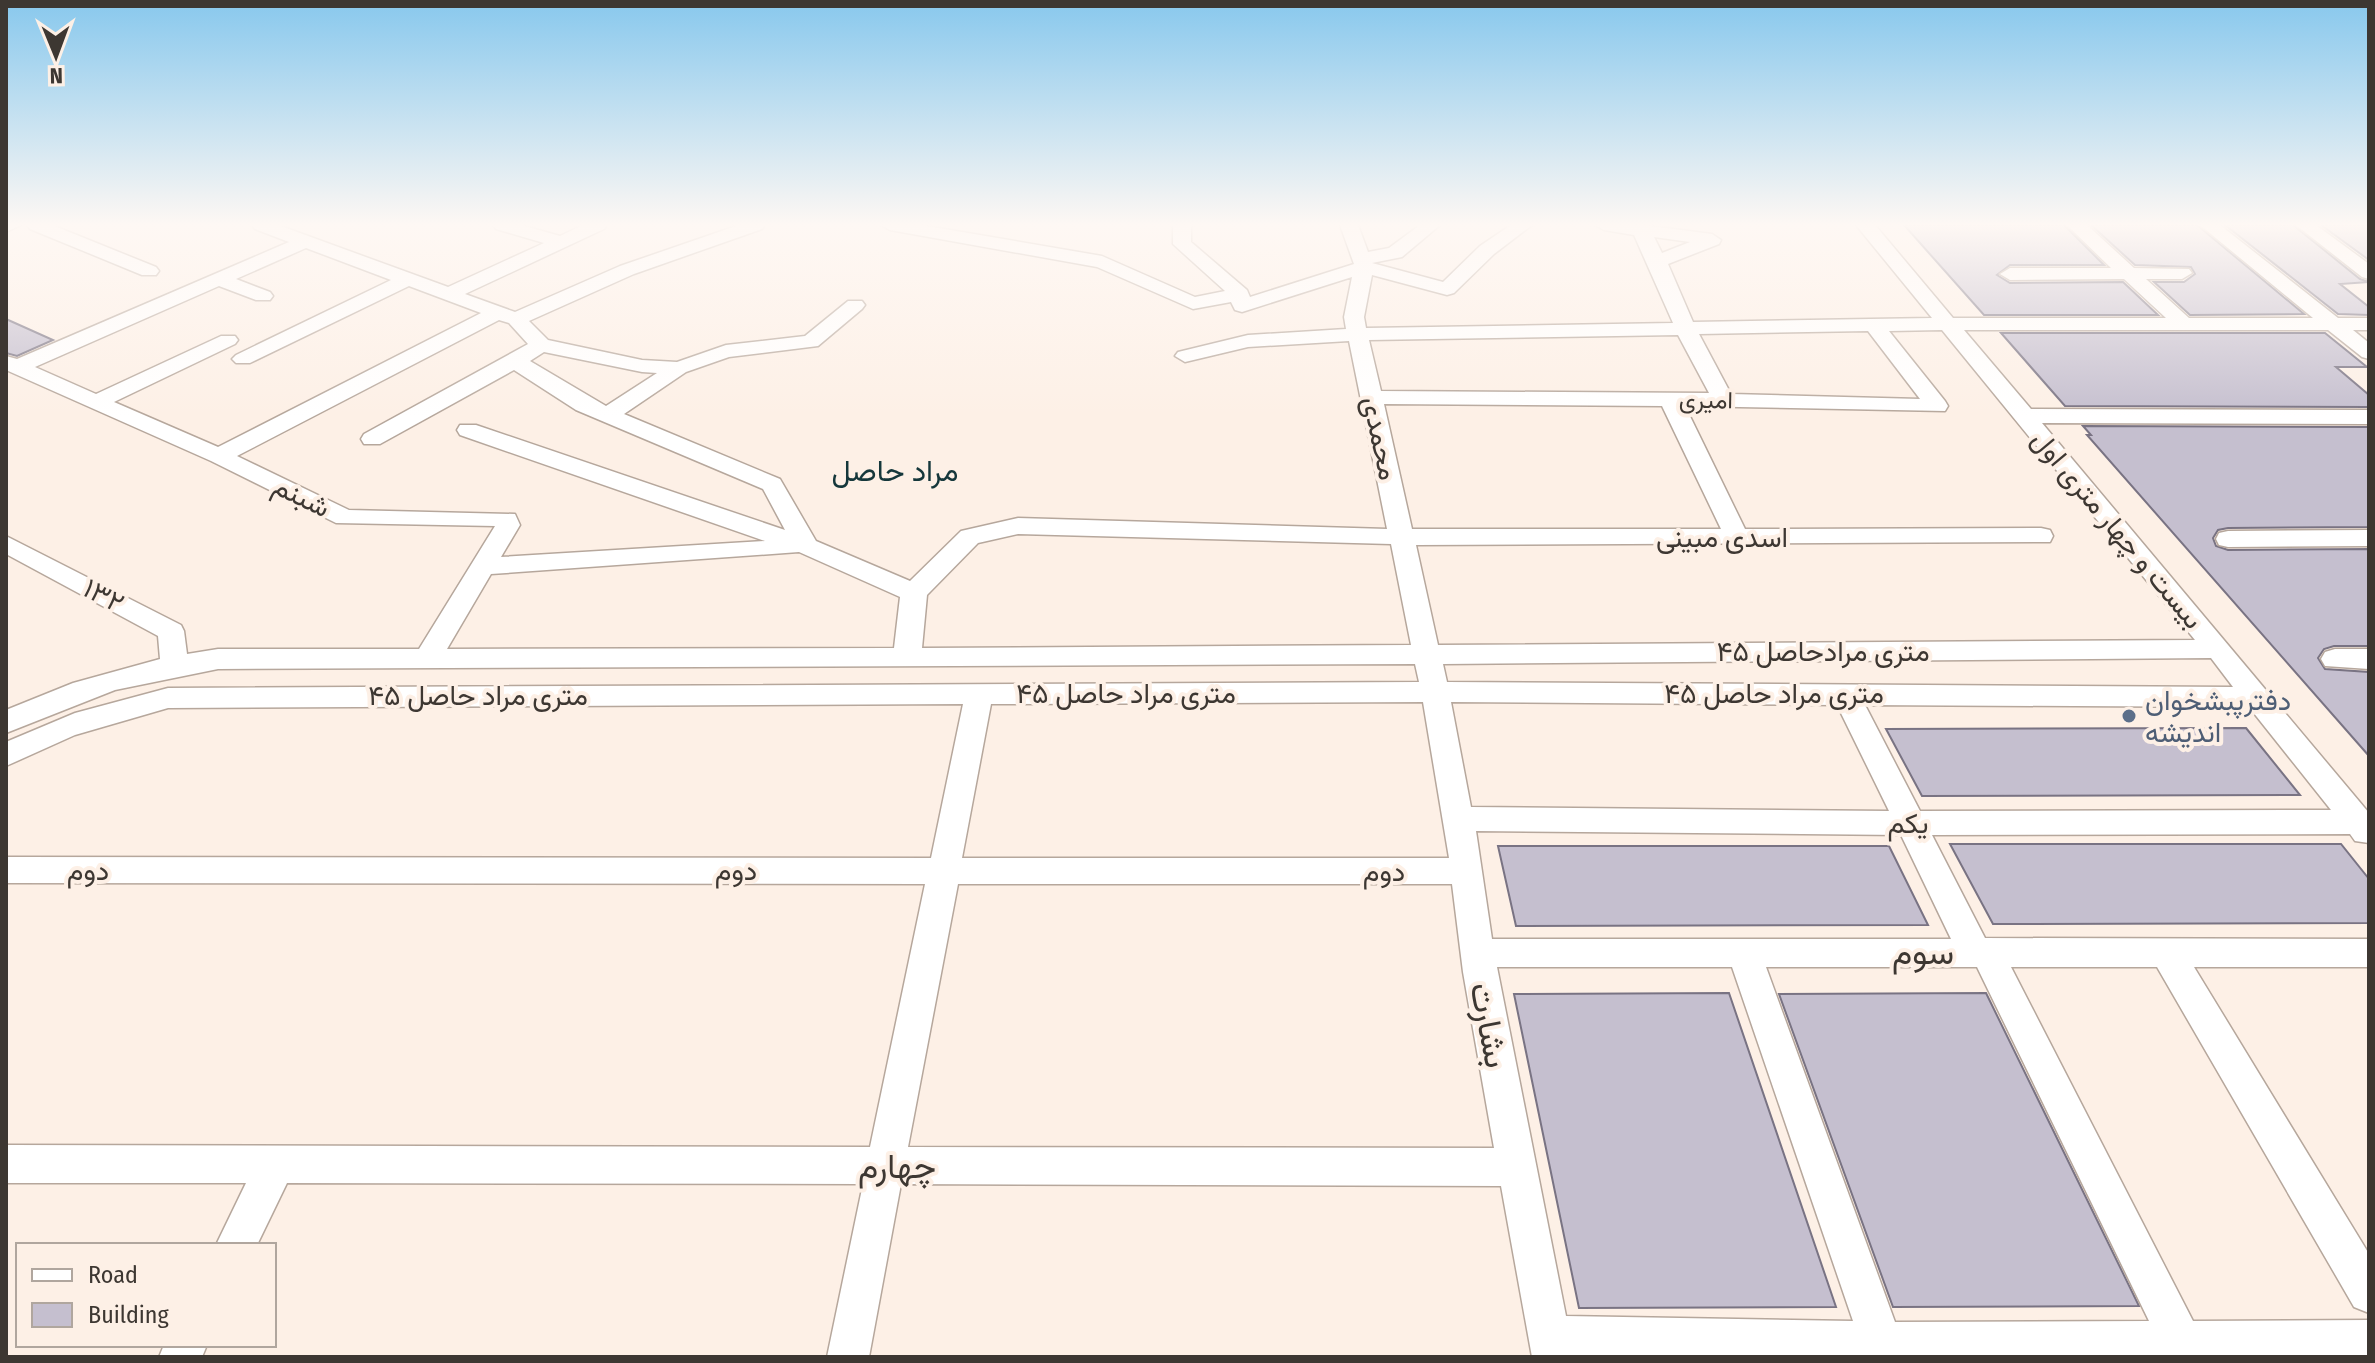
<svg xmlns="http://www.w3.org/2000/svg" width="2375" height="1363" font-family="'Fira Sans Condensed',Vazirmatn,sans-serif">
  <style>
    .building { fill: #c5bfcf; stroke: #797383; stroke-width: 2 }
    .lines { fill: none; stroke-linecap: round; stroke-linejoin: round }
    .minor-casing { stroke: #b6a79c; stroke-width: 3 }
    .minor { fill: #fff; fill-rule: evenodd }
    .service-dot { fill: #5c6f8a; stroke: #fdf0e6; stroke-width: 3 }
    .labels { text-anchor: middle; stroke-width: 8; stroke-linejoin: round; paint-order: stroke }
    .far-street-label { font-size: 24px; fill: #3d3732; stroke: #fdf0e6 }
    .street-label { font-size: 28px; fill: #3d3732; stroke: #fdf0e6 }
    .service-label { font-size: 28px; fill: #4e5e75; stroke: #fdf0e6; text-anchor: start }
    .neighbourhood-label { font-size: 30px; fill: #15373b; stroke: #fdf0e6 }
    .near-street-label { font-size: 34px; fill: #3d3732; stroke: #fdf0e6 }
  </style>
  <rect width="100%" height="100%" fill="#fdf0e6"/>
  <g class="building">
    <path d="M1904,225H2064L2104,265H2010L1997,275L2010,283L2123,282L2158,315H1984Z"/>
    <path d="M2091,225H2197L2304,314L2190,315L2154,282H2184L2195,274L2191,267L2135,265Z"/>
    <path d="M2225,225H2293L2360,279L2369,282L2340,284L2369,307V315L2338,314Z"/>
    <path d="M2321,225H2369V260Z"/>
    <path d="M6,319L53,340L17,356L6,353Z"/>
    <path d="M2001,333H2325L2367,367H2336L2369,395V407L2065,406Z"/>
    <path d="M2083,426L2369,427V527L2228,528L2218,530L2213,538L2216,546L2228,550L2369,549V646H2334L2324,649L2318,658L2325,669L2369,672V756L2087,435H2091Z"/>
    <path d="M2246,728L2300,795L1922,796L1886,729Z"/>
    <path d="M1950,844H2341L2369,879V923L1993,924Z"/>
    <path d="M1498,846H1889L1928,925L1516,926Z"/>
    <path d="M1729,993L1836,1307L1579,1308L1514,994Z"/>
    <path d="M1986,993L2139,1306L1893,1307L1779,994Z"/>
  </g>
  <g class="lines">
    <g class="minor-casing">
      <g id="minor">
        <path d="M6,225H21L6,232Z"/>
        <path d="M27,225H52L156,267L159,271L156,275H142L30,229Z"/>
        <path d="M252,225H278L448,287L544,243L496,229L493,225H521L560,236L583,225H607L604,229L465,294L515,312L620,266L739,225H765L762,229L634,274L529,321L548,340L642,360L677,362L726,345L805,336L848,301H862L865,305L862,309L818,346L729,357L686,372L624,414L780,479L816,541L910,581L961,531L1018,518L1387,529L1349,341L1248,347L1185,362L1175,356L1178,352L1248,335L1346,329L1344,317L1352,277L1242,312L1235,310L1231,302L1193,309L1097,267L890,230L881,225H921L1102,256L1195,297L1225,291L1173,244V225H1191V242L1247,290L1250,297L1354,264L1340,225H1358L1368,252L1389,248L1420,225H1440L1402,257L1372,263L1443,282L1480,246L1511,225H1532L1494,254L1454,293L1447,295L1372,275L1364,317L1366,328L1673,323L1634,235L1604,230L1595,225H1643L1712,234L1721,240L1719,244L1668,264L1693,322L1932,318L1856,225H1875L1953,318H2166L2124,279L2010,280L2000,274L2010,268H2111L2067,225H2087L2134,268L2189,269L2192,273L2182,279H2146L2189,318H2313L2200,225H2220L2338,318H2369V330H2353L2369,343V359L2362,357L2328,330H1964L2031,409L2369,410V424L2042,423L2369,813V843L2355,841L2350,834L1932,835L1985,938L2369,939V967H2194L2369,1254V1313L2354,1307L2157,967H2011L2193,1321L2369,1320V1357H1532L1501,1186L901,1184L869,1357H827L863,1184L287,1183L257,1245H216L246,1183H6V1145L870,1147L925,884L6,883V857L931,858L963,704L168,708L75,735L6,766V742L75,713L168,688L1419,682L1415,664L218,669L115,690L6,733V710L73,683L160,659L158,636L6,554V536L181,625L184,631L187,654L218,649H419L495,526L336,523L211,461L6,370V356L17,359L289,242L255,229ZM1654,237L1690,242L1662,253ZM306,248L391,280L236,355L232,359L236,363H250L409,286L481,313L218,447L114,402L235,344L238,340L235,336H221L96,394L35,367L219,286L256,300H270L273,296L270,292L236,279ZM499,320L509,323L528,344L364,434L361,439L364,444H380L514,370L576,410L763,489L785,530L476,425H460L457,430L460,435L765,541L501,557L520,525L515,514L349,510L237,456ZM1942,330L2195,640L1438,645L1416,545L2050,542L2053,536L2050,530L2041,528L1745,529L1685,406L1945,411L1948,406L1945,401L1889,331ZM1868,331L1920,399L1731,394L1699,334ZM1678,335L1709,393L1381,391L1369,340ZM544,352L642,372L657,373L606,406L530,361ZM1384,404L1662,406L1721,529H1412ZM1018,534L1391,544L1411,645L922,648L927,595L978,543ZM799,552L900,597L894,648L447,649L491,574ZM2211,658L2233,687L1447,682L1443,664ZM1423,702L1449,858H962L991,704ZM1451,702L1837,705L1889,811L1471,807ZM1865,705L2249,707L2331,810L1920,811ZM1476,831L1901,835L1951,939H1492ZM958,884H1452L1463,972L1494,1148L908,1147ZM1497,967H1732L1853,1321L1566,1316ZM1766,967H1977L2149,1321L1895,1322Z"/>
        <path d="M2296,225H2316L2369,264V279L2362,277Z"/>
        <path d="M2369,530V546L2228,547L2219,545L2216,539L2219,533L2228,531Z"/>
        <path d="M2335,649H2369V669L2325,666L2321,659L2325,652Z"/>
        <path d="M164,1345H207L202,1357H159Z"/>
      </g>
    </g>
    <use href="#minor" class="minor"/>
  </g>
  <linearGradient id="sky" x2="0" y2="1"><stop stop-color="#88c8ed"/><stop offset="0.54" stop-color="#fef8f4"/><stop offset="1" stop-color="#fef8f4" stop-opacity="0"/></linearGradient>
  <rect width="2375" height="416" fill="url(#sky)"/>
  <circle class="service-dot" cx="2129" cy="716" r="8"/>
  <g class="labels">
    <g class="far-street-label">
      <text transform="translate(1706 400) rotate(1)" y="8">امیری</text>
    </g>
    <g class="street-label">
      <text transform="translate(1381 438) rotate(78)" y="10">محمدی</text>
      <text transform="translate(302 496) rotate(26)" y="10">شبنم</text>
      <text transform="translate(2118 529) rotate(50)" y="10">بیست و چهار متری اول</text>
      <text x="1722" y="547">اسدی مبینی</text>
      <text transform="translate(104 595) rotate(28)" y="10">۱۳۲</text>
      <text x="1823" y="661">۴۵ متری مرادحاصل</text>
      <text x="1126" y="703">۴۵ متری مراد حاصل</text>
      <text x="1774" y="703">۴۵ متری مراد حاصل</text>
      <text x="478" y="705">۴۵ متری مراد حاصل</text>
      <text x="1908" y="833">یکم</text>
      <text x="88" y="880">دوم</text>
      <text x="736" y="880">دوم</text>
      <text x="1384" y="881">دوم</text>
    </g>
    <g class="service-label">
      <text x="2145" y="710">دفترپبشخوان<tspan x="2145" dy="32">اندیشه</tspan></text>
    </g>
    <g class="neighbourhood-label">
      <text x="895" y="481">مراد حاصل</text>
    </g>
    <g class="near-street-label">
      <text x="1923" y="964">سوم</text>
      <text transform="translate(1490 1025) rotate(79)" y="12">بشارت</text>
      <text x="897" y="1178">چهارم</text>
    </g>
  </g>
  <rect width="2375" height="1363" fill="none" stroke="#3d3732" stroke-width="16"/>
  <rect x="16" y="1243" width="260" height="104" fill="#fdf0e6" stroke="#b0a69e" stroke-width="2"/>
  <rect x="32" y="1269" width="40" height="12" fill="#ffffff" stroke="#b0a69e" stroke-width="2"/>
  <text x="88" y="1283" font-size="24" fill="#3d3732">Road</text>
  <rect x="32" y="1303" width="40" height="24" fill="#c5bfcf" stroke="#b0a69e" stroke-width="2"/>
  <text x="88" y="1323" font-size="24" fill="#3d3732">Building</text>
  <g transform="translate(56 56) rotate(179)" stroke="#fdf0e6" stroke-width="6" paint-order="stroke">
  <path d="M0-6L14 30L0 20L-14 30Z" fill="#3d3732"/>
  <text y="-12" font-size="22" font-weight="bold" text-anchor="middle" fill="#3d3732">N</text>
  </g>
</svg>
